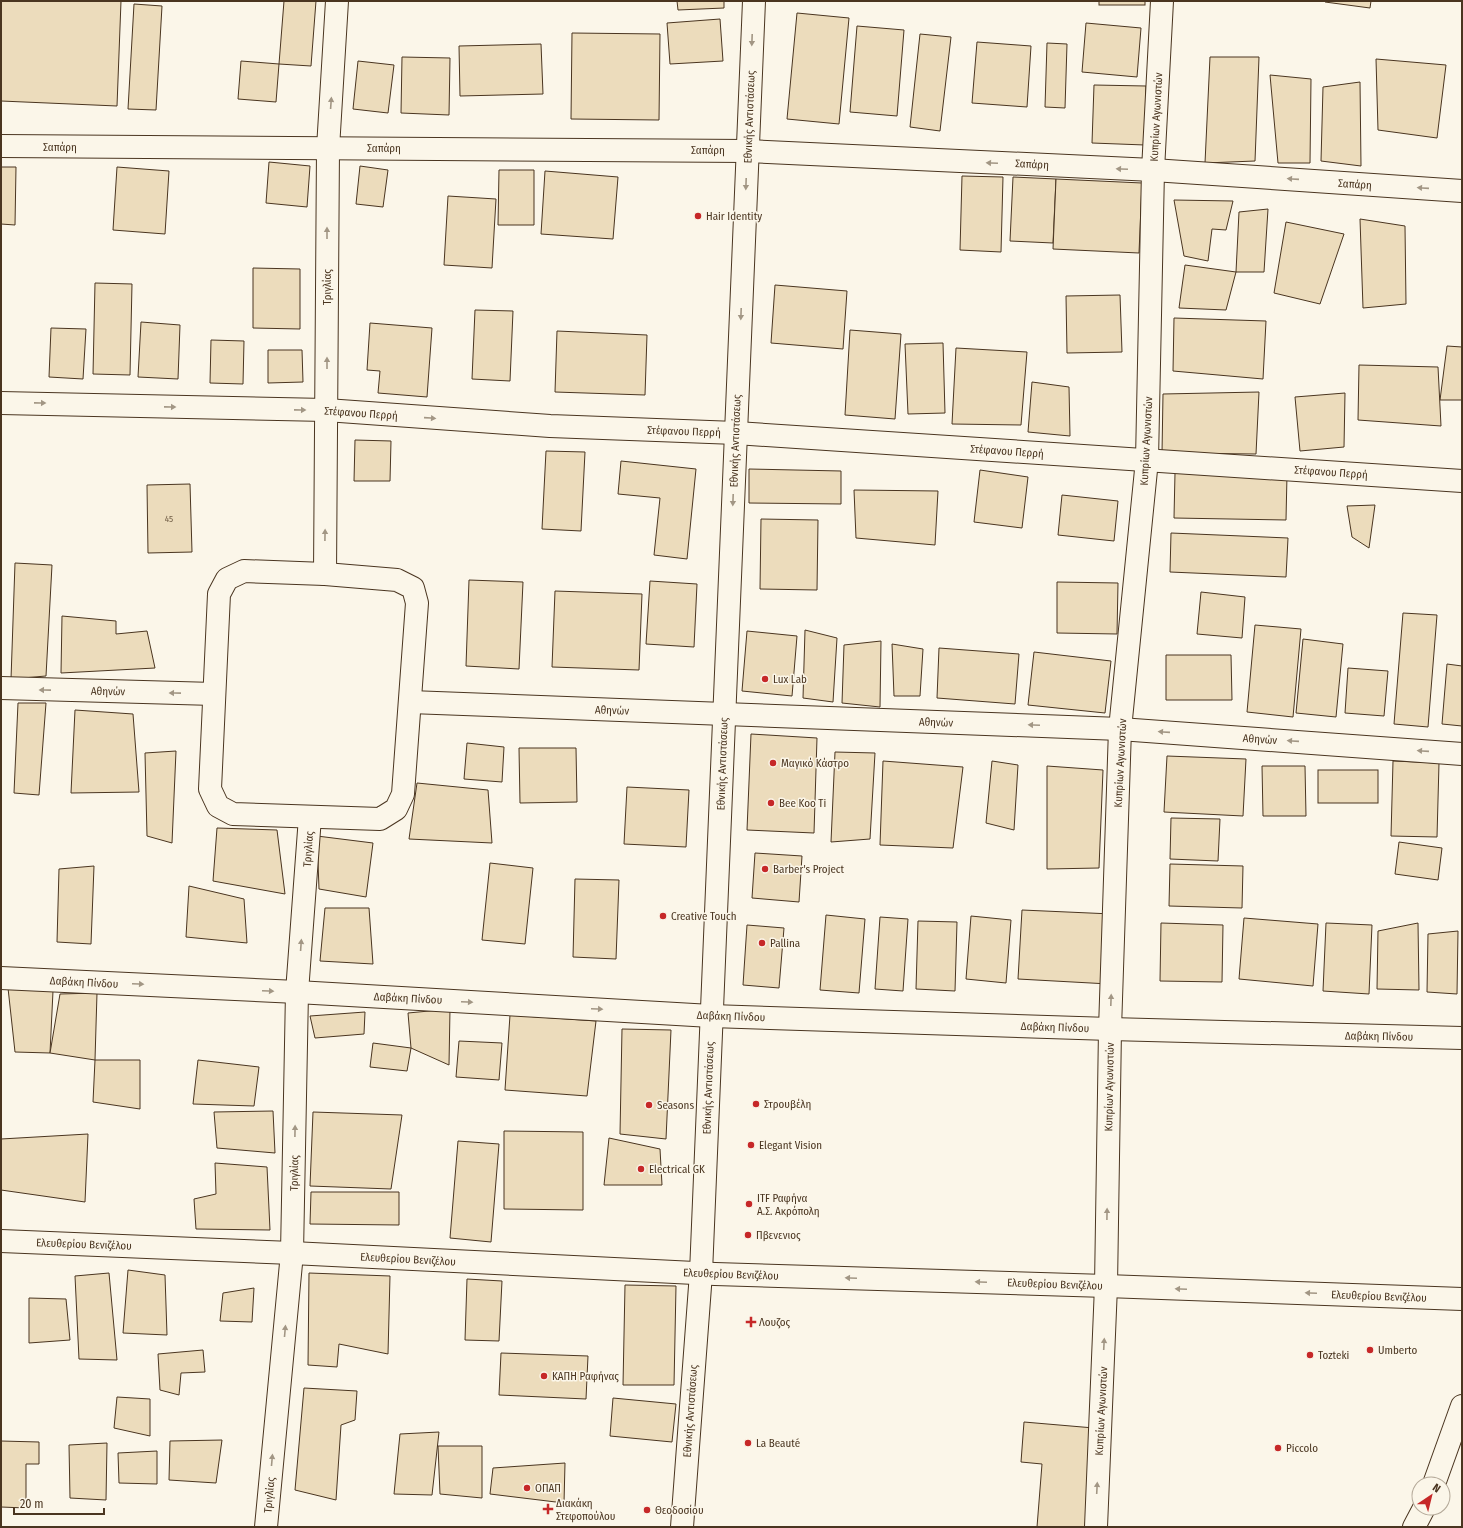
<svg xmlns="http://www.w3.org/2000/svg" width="1463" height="1528" font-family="'Fira Sans Condensed',sans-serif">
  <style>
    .building { fill: #ecdcbc; stroke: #4a3520 }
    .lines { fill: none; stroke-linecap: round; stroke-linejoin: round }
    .minor-casing { stroke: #4a3520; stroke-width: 24 }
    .tertiary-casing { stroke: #4a3520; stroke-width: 24 }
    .minor { stroke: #fbf6e9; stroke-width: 22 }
    .tertiary { stroke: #fbf6e9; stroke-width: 22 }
    .oneway { fill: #a29684 }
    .poi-dot { fill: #c62828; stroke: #fbf6e9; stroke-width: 1.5 }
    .labels { text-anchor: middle; stroke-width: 3; stroke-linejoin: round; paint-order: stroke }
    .number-label { font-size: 9px; fill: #725f47 }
    .street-label { font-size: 11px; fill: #4a3520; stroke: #fbf6e9 }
    .poi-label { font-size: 11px; fill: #4a3520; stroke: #fbf6e9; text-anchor: start }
  </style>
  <rect width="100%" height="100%" fill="#fbf6e9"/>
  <g class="building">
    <path d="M1,1H121L117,106L1,101Z"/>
    <path d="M284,1H316L311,66L279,64Z"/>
    <path d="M677,1H724V8L678,10Z"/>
    <rect x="1099" y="1" width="46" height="4"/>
    <path d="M1325,1H1371L1370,8L1325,2Z"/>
    <path d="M134,4L162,6L156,110L128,109Z"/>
    <path d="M797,13L849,18L839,124L787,119Z"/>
    <path d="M720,19L723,61L670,64L667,23Z"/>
    <path d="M1086,23L1141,28L1137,77L1082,72Z"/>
    <path d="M857,26L904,30L897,116L850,112Z"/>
    <path d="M572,33L660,34L659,120L571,119Z"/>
    <path d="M920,34L951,37L940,131L910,127Z"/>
    <path d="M977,42L1031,46L1027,107L972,103Z"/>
    <path d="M1047,43L1067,44L1065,108L1045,107Z"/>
    <path d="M541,44L543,94L460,96L459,46Z"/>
    <path d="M402,57L450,58L449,115L401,113Z"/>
    <path d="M1210,57H1259L1255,161L1205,163Z"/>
    <path d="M1376,59L1446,65L1437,138L1378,130Z"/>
    <path d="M241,61L279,64L276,102L238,99Z"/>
    <path d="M358,61L394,65L388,113L353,109Z"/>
    <path d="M1270,75L1311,79L1310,163H1278Z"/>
    <path d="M1360,82L1361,166L1321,161L1323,87Z"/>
    <path d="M1094,85L1146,86L1145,145L1092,143Z"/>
    <path d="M269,162L310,166L307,207L266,203Z"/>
    <path d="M360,166L388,170L383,207L356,204Z"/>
    <path d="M1,167H16L15,225L1,224Z"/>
    <path d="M117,167L169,171L165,234L113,230Z"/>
    <path d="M499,170H534V225H498Z"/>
    <path d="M545,171L618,177L613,239L541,234Z"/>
    <path d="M962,176L1003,177L1001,252L960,250Z"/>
    <path d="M1013,177L1056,179L1053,243L1010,241Z"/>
    <path d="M1056,179L1142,183L1139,253L1053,249Z"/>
    <path d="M448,196L496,199L492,268L444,265Z"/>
    <path d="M1174,200L1233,201L1226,230L1212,229L1208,261L1184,256Z"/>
    <path d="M1268,209L1264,272H1236L1239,212Z"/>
    <path d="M1360,219L1405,226L1406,304L1363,308Z"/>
    <path d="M1286,222L1344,234L1320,304L1274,293Z"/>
    <path d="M1185,265L1236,272L1226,310L1179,308Z"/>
    <path d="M253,268L300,269V329L253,328Z"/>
    <path d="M95,283L132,284L130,375L93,374Z"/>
    <path d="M775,285L847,291L843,349L771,343Z"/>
    <path d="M1120,295L1122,352L1067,353L1066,296Z"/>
    <path d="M475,310L513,311L510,381L472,379Z"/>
    <path d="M1174,318L1266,321L1263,379L1173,371Z"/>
    <path d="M141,322L180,325L178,379L138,377Z"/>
    <path d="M370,323L432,328L427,397L378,393L380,371L367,370Z"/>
    <path d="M51,328L86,329L83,379L49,377Z"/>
    <path d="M850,330L901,334L895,419L845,415Z"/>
    <path d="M557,331L647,335L645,395L555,392Z"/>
    <path d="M211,340L244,341L243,384L210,383Z"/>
    <path d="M943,343L945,413L908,414L905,344Z"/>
    <path d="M1447,346L1462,347V400H1440Z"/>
    <path d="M956,348L1027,352L1021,425L952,424Z"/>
    <path d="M268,350H302L303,382L268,383Z"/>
    <path d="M1359,365L1438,367L1441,426L1358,420Z"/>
    <path d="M1032,382L1069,387L1070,436L1028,432Z"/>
    <path d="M1259,392L1256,454L1162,453L1163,394Z"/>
    <path d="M1345,393L1344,447L1300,451L1295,397Z"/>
    <path d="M355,440L391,441L390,481H354Z"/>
    <path d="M546,451L585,452L581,531L542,529Z"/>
    <path d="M621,461L696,469L687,559L654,555L660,498L618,494Z"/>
    <path d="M749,469L841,471V504L749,503Z"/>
    <path d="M980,470L1028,477L1022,528L974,522Z"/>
    <path d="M1175,473L1287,475L1286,520L1174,518Z"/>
    <path d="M190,484L192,552L148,553L147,485Z"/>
    <path d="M854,490L938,491L935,545L856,538Z"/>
    <path d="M1062,495L1118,501L1114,541L1058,535Z"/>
    <path d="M1375,505L1369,548L1352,537L1347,506Z"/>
    <path d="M761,519L818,520L817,590L760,589Z"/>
    <path d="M1171,533L1288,538L1286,577L1170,572Z"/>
    <path d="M15,563L52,565L46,676L11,679Z"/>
    <path d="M469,580L523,582L519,669L466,666Z"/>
    <path d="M650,581L697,584L694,647L646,644Z"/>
    <path d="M1057,582L1118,583L1117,634L1057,633Z"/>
    <path d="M555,591L642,594L639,670L552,667Z"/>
    <path d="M1201,592L1245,597L1242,638L1197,634Z"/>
    <path d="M1403,613L1437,615L1428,727L1394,724Z"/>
    <path d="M62,616L116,621V634L147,631L155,668L61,673Z"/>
    <path d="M1255,625L1301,629L1293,717L1247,712Z"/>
    <path d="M805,630L837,638L833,702L803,698Z"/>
    <path d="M747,631L797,636L792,696L742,691Z"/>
    <path d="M1303,639L1343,644L1336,717L1296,713Z"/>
    <path d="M881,641L880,707L842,703L844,645Z"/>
    <path d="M892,644L923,649L920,696H894Z"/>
    <path d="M939,648L1019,654L1015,704L937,698Z"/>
    <path d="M1034,652L1111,661L1105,713L1028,705Z"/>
    <path d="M1166,655H1231L1232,700H1166Z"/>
    <path d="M1447,664L1462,666V726L1442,724Z"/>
    <path d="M1348,668L1388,671L1384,716L1345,713Z"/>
    <path d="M18,703H46L39,795L14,793Z"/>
    <path d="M75,710L133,714L139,792L71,793Z"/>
    <path d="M751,734L817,738L814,833L747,830Z"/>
    <path d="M467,743L504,747L502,782L464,779Z"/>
    <path d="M519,748H576L577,802L520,803Z"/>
    <path d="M176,751L172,843L147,836L145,753Z"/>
    <path d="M835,752L875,753L870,839L831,842Z"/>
    <path d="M1167,756L1246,759L1243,816L1164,812Z"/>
    <path d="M883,761L963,767L953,848L880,845Z"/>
    <path d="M992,761L1018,765L1014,830L986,823Z"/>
    <path d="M1393,761L1439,763L1437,837L1391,836Z"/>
    <path d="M1047,766L1103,770L1099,868L1047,869Z"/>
    <path d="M1262,766H1305L1306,816H1263Z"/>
    <rect x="1318" y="770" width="60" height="33"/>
    <path d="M417,783L488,790L492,843L409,839Z"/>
    <path d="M627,787L689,790L686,847L624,844Z"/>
    <path d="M1171,818L1220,819L1218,861L1170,859Z"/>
    <path d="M217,828L277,830L285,894L213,881Z"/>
    <path d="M317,836L373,843L366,897L319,889Z"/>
    <path d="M1399,842L1442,848L1438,880L1395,874Z"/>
    <path d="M755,853L802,856L799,902L752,898Z"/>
    <path d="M490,863L533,868L525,944L482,940Z"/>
    <path d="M1170,864L1243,866L1242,908L1169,906Z"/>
    <path d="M94,866L91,944L57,942L59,869Z"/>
    <path d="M575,879L619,880L616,959L573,957Z"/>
    <path d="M189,886L244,899L247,943L186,937Z"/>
    <path d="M325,908H369L373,964L320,961Z"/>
    <path d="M1022,910L1112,914L1109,984L1018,979Z"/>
    <path d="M826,915L865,919L859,993L820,990Z"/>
    <path d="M971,916L1011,920L1006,983L966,979Z"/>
    <path d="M880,917L908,919L903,991L875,989Z"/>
    <path d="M1244,918L1318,924L1313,986L1239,979Z"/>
    <path d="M918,921L957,922L955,991L916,989Z"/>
    <path d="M1161,923L1223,925L1222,982L1160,981Z"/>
    <path d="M1326,923L1372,925L1369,994L1323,991Z"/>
    <path d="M1418,923L1419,990L1377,989L1378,931Z"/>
    <path d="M747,925L784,928L779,988L743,985Z"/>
    <path d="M1458,931L1457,994L1427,992L1428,934Z"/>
    <path d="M8,988L53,991L50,1053L15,1052Z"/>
    <path d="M97,993L95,1060L50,1053L60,994Z"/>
    <path d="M450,1009L449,1065L411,1048L408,1013Z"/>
    <path d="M365,1012L364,1034L315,1038L310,1016Z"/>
    <path d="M510,1015L596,1021L587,1096L505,1090Z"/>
    <path d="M622,1029L671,1030L666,1139L620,1134Z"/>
    <path d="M459,1041L502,1043L499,1080L456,1077Z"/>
    <path d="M373,1043L411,1048L407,1071L370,1067Z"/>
    <path d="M95,1060H140V1109L93,1102Z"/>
    <path d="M198,1060L259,1067L254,1106L193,1104Z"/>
    <path d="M273,1111L275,1153L217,1148L214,1112Z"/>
    <path d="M313,1112L402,1115L391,1189L310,1186Z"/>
    <path d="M504,1131L583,1132V1210L504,1209Z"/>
    <path d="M88,1134L85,1202L1,1190V1139Z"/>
    <path d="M609,1138L660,1149L662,1185H604Z"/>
    <path d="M458,1141L499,1144L491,1242L450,1238Z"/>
    <path d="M215,1163L267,1167L270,1230L196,1229L194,1199L216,1194Z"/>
    <path d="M311,1192H399V1225L310,1224Z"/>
    <path d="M128,1270L165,1275L167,1335L123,1333Z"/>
    <path d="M109,1273L117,1360L79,1359L75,1276Z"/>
    <path d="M309,1273L390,1276L388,1354L339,1344L337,1367L308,1365Z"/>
    <path d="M467,1279L502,1281L499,1341L465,1340Z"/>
    <path d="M625,1285L676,1286L674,1385H623Z"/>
    <path d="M254,1288L252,1322L220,1321L223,1293Z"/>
    <path d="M29,1298L66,1299L70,1340L29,1343Z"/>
    <path d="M203,1350L205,1372L181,1373L179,1395L160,1390L158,1354Z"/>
    <path d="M501,1353L588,1356L586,1399L499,1395Z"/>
    <path d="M304,1388L357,1391L355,1420L341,1425L336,1500L295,1490Z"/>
    <path d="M117,1397L150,1399V1436L114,1428Z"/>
    <path d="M613,1398L676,1404L672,1442L610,1436Z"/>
    <path d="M1024,1422L1094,1428L1085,1527H1037L1042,1464L1021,1462Z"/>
    <path d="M439,1432L432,1495L394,1494L400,1434Z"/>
    <path d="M222,1440L216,1483L169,1480L170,1441Z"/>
    <path d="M1,1441L39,1442V1464H26V1508L1,1507Z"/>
    <path d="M107,1443L106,1500L70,1498L69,1445Z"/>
    <path d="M438,1446H482V1498L440,1494Z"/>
    <path d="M157,1451V1484L119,1483L118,1453Z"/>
    <path d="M565,1463L564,1503L490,1494L493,1468Z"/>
  </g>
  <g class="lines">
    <g class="minor-casing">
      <g id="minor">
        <path d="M1,146L748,151L1153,170L1462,191"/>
        <path d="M1,403L326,410L550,426L736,433L1462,481"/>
        <path d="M244,571L325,574L397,580L413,588L417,603L403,794L396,809L380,819L233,814L218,806L210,789L219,594L227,579Z"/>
        <path d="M325,574L328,148L337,1"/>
        <path d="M1,688L214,694"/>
        <path d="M410,702L1120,729L1462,754"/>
        <path d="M1,978L297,992L711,1016L1110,1029L1462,1038"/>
        <path d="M1,1241L292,1253L715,1274L1106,1286L1462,1299"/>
        <path d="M1434,1484L1462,1406"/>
        <path d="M266,1527L292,1253L297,992L310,817"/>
        <path d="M1414,1527L1424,1508"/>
      </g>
    </g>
    <g class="tertiary-casing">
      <g id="tertiary">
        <path d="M682,1527L701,1273L754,1"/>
        <path d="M1096,1527L1106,1286L1110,1029L1120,729L1147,460L1153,170L1162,1"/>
      </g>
    </g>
    <use href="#minor" class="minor"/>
    <use href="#tertiary" class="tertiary"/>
  </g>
  <defs><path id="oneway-solid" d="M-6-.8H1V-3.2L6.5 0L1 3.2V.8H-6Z"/></defs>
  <g class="oneway">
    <use href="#oneway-solid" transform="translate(752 40) rotate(92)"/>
    <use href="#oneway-solid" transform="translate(331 103) rotate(-86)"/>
    <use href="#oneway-solid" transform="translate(992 163) rotate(-177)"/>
    <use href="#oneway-solid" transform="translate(1122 169) rotate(-177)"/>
    <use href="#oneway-solid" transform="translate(1293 179) rotate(-176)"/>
    <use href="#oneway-solid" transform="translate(746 184) rotate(92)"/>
    <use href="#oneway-solid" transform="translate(1423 188) rotate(-176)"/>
    <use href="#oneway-solid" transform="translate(327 233) rotate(-90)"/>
    <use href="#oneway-solid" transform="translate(741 314) rotate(92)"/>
    <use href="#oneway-solid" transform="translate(327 363) rotate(-90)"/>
    <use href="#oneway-solid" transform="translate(40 403) rotate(1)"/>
    <use href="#oneway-solid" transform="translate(170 407) rotate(1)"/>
    <use href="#oneway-solid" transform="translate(300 410) rotate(1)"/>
    <use href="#oneway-solid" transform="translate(430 418) rotate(4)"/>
    <use href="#oneway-solid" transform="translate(733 500) rotate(92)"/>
    <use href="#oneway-solid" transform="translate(325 535) rotate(-89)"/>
    <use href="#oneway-solid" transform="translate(45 690) rotate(-179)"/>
    <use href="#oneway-solid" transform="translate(175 693) rotate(-179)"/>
    <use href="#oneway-solid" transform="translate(1034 725) rotate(-178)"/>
    <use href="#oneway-solid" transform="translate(1164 732) rotate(-176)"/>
    <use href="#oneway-solid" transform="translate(1293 741) rotate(-176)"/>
    <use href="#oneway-solid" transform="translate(1423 751) rotate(-176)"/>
    <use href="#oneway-solid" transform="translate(301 945) rotate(-86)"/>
    <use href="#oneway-solid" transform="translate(138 984) rotate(3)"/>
    <use href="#oneway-solid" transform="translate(268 991) rotate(3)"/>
    <use href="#oneway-solid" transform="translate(1111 1000) rotate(-88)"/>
    <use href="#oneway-solid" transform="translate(467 1002) rotate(3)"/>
    <use href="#oneway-solid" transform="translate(597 1009) rotate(3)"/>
    <use href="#oneway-solid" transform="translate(295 1131) rotate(-89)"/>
    <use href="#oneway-solid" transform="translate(1107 1214) rotate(-89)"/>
    <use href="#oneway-solid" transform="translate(851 1278) rotate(-178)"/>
    <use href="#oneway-solid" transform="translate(981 1282) rotate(-178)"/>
    <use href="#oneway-solid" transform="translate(1181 1289) rotate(-178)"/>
    <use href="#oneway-solid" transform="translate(1311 1293) rotate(-178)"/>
    <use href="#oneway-solid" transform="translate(285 1331) rotate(-85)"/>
    <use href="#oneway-solid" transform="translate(1104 1344) rotate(-87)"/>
    <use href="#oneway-solid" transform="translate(272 1460) rotate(-85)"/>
    <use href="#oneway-solid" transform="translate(1097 1488) rotate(-87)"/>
  </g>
  <g class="poi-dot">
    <circle cx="698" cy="216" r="4"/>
    <circle cx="765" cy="679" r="4"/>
    <circle cx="773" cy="763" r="4"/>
    <circle cx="771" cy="803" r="4"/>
    <circle cx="765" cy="869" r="4"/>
    <circle cx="663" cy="916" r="4"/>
    <circle cx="762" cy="943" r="4"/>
    <circle cx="756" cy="1104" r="4"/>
    <circle cx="649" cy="1105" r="4"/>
    <circle cx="751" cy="1145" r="4"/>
    <circle cx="641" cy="1169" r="4"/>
    <circle cx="749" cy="1204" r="4"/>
    <circle cx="748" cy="1235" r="4"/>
    <path d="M749 1316h4v4h4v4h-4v4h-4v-4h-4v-4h4z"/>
    <circle cx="1370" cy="1350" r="4"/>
    <circle cx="1310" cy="1355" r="4"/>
    <circle cx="544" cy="1376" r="4"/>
    <circle cx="748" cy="1443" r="4"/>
    <circle cx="1278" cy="1448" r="4"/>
    <circle cx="527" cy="1488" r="4"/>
    <path d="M546 1503h4v4h4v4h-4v4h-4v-4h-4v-4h4z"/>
    <circle cx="647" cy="1510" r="4"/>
  </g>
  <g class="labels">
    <g class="number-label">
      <text x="169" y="522">45</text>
    </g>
    <g class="street-label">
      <text transform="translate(749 117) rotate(-88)" y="4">Εθνικής Αντιστάσεως</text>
      <text transform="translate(1156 117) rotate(-87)" y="4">Κυπρίων Αγωνιστών</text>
      <text x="60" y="151">Σαπάρη</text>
      <text x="384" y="152">Σαπάρη</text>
      <text x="708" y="154">Σαπάρη</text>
      <text transform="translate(1032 164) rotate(3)" y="4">Σαπάρη</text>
      <text transform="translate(1355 184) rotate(4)" y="4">Σαπάρη</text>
      <text transform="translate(327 287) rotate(-90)" y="4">Τριγλίας</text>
      <text transform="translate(361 413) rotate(4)" y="4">Στέφανου Περρή</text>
      <text transform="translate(684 431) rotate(2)" y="4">Στέφανου Περρή</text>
      <text transform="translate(735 441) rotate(-88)" y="4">Εθνικής Αντιστάσεως</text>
      <text transform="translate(1146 441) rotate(-87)" y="4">Κυπρίων Αγωνιστών</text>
      <text transform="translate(1007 451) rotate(4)" y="4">Στέφανου Περρή</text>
      <text transform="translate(1331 472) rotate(4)" y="4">Στέφανου Περρή</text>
      <text transform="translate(108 691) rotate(1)" y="4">Αθηνών</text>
      <text transform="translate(612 710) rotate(2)" y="4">Αθηνών</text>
      <text transform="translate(936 722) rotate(2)" y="4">Αθηνών</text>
      <text transform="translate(1260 739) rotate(4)" y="4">Αθηνών</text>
      <text transform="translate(1120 763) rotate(-87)" y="4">Κυπρίων Αγωνιστών</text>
      <text transform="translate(722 764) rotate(-88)" y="4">Εθνικής Αντιστάσεως</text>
      <text transform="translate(308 849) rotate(-86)" y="4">Τριγλίας</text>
      <text transform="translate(84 982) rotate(3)" y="4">Δαβάκη Πίνδου</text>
      <text transform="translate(408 998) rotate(3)" y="4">Δαβάκη Πίνδου</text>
      <text transform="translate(731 1016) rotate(2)" y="4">Δαβάκη Πίνδου</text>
      <text transform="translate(1055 1027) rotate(2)" y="4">Δαβάκη Πίνδου</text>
      <text transform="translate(1379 1036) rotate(1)" y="4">Δαβάκη Πίνδου</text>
      <text transform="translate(1109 1087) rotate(-89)" y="4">Κυπρίων Αγωνιστών</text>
      <text transform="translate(708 1088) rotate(-88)" y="4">Εθνικής Αντιστάσεως</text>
      <text transform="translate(294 1173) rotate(-89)" y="4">Τριγλίας</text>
      <text transform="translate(84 1244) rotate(2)" y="4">Ελευθερίου Βενιζέλου</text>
      <text transform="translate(408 1259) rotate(3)" y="4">Ελευθερίου Βενιζέλου</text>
      <text transform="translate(731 1274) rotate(2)" y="4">Ελευθερίου Βενιζέλου</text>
      <text transform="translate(1055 1284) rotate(2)" y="4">Ελευθερίου Βενιζέλου</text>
      <text transform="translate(1379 1296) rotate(2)" y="4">Ελευθερίου Βενιζέλου</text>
      <text transform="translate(690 1411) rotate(-86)" y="4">Εθνικής Αντιστάσεως</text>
      <text transform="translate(1101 1411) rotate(-87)" y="4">Κυπρίων Αγωνιστών</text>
      <text transform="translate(269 1495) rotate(-85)" y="4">Τριγλίας</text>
    </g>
    <g class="poi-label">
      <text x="706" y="220">Hair Identity</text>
      <text x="773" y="683">Lux Lab</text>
      <text x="781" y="767">Μαγικό Κάστρο</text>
      <text x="779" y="807">Bee Koo Ti</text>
      <text x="773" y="873">Barber's Project</text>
      <text x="671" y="920">Creative Touch</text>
      <text x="770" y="947">Pallina</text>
      <text x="764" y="1108">Στρουβέλη</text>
      <text x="657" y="1109">Seasons</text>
      <text x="759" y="1149">Elegant Vision</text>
      <text x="649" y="1173">Electrical GK</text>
      <text x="757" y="1202">ITF Ραφήνα<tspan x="757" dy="13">Α.Σ. Ακρόπολη</tspan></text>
      <text x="756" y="1239">Πβενενιος</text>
      <text x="759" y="1326">Λουζος</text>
      <text x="1378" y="1354">Umberto</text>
      <text x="1318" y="1359">Tozteki</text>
      <text x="552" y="1380">ΚΑΠΗ Ραφήνας</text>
      <text x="756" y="1447">La Beauté</text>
      <text x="1286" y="1452">Piccolo</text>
      <text x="535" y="1492">ΟΠΑΠ</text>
      <text x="556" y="1507">Διακάκη<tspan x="556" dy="13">Στεφοπούλου</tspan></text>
      <text x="655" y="1514">Θεοδοσίου</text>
    </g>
  </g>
  <rect width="1463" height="1528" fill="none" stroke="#4a3520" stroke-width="4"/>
  <g transform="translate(1431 1496) rotate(35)"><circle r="19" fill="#fbf6e9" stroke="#b4a999"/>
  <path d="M0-3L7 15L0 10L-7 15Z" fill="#c62828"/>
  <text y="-6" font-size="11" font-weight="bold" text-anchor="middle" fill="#4a3520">N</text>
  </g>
  <path d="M14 1508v6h90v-6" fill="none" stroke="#4a3520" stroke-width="2"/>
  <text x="20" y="1508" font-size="12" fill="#4a3520" stroke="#fbf6e9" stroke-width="3" paint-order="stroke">20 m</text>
</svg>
